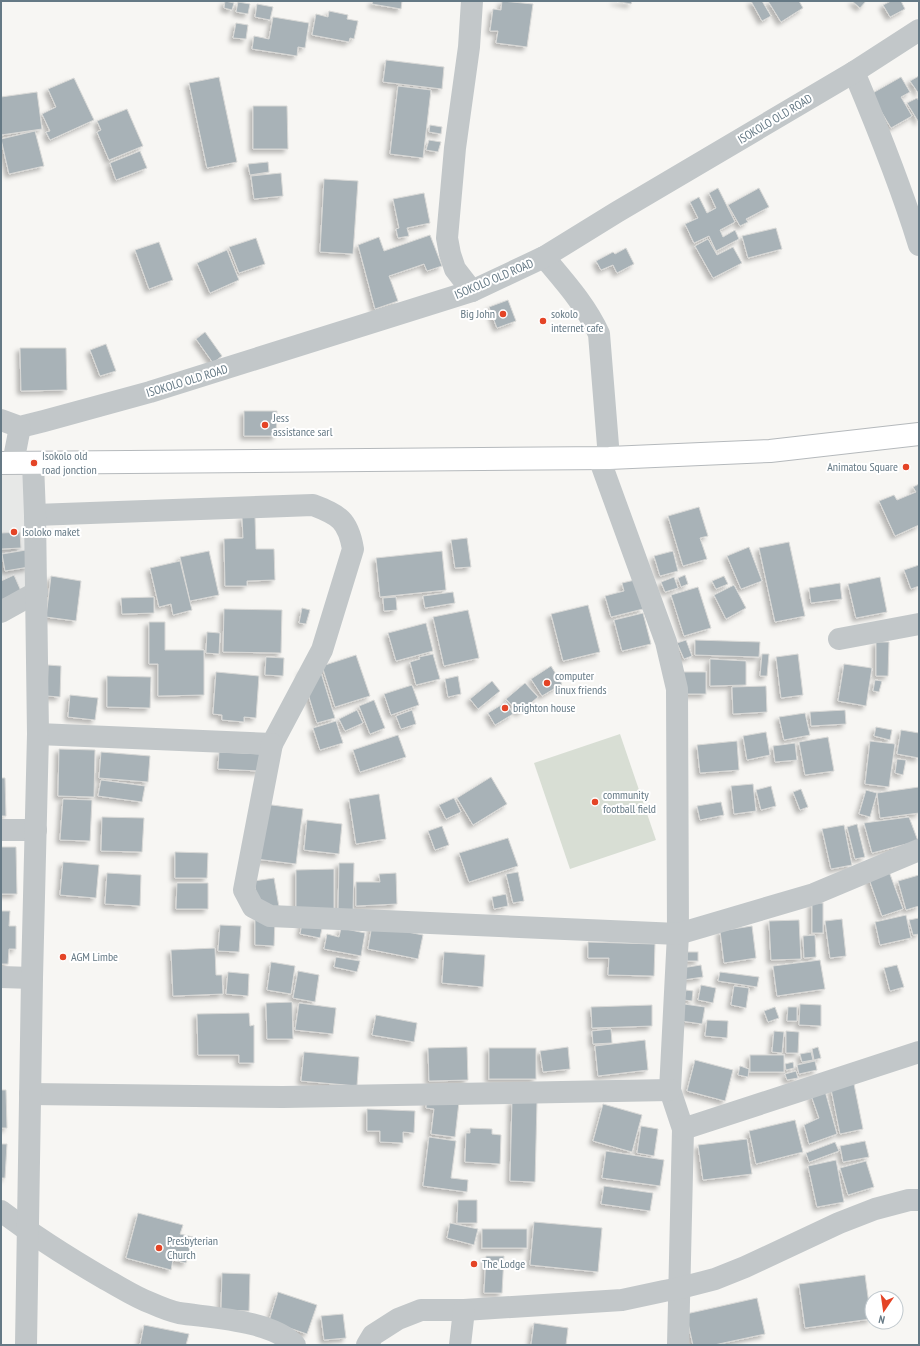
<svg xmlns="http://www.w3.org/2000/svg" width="920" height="1346" font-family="'PT Sans Narrow',sans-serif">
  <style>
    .built { fill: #e7e8e7 }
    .garden { fill: #d8ded4 }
    .building { fill: #a8b2b7; stroke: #d8d8d6; filter: url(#shadow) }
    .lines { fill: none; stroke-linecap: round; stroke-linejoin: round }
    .highway-casing { stroke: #b5b9bc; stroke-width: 24 }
    .minor { stroke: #c2c7c9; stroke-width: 22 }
    .highway { stroke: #fff; stroke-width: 22 }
    .poi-dot { fill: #e44426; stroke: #fff; stroke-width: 1.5 }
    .labels { text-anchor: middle; stroke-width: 4; stroke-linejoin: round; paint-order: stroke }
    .street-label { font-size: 12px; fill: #657985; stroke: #fff }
    .poi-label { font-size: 12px; fill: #657985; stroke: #fff; text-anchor: start }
  </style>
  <defs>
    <filter id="shadow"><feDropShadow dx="-3.5" dy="3.5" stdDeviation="2" flood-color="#0004"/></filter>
  </defs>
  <rect width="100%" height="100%" fill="#f7f6f3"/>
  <path class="built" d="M1,474H27L29,590L1,604Z"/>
  <path class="garden" d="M620,734L656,840L570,869L534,763Z"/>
  <g class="building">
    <path d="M225,1L234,3L232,10L224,8Z"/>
    <path d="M373,1H402L401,9L372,4Z"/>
    <path d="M502,1L533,4L527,47L496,43L498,31H490L493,9L501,10Z"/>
    <path d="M614,1H632L631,4Z"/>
    <path d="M751,1H762L771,16L762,21Z"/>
    <path d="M768,1H799L803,8L781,22Z"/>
    <path d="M852,1H866L860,8Z"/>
    <path d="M891,1H901L905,9L890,17L883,5Z"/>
    <path d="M238,2L250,4L248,14L236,12Z"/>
    <path d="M257,4L273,7L270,20L255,17Z"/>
    <path d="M329,11L348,15L347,19L358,21L354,39L350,38L349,42L312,35L316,14L328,17Z"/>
    <path d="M273,17L309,23L305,48L298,47L297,56L252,49L254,36L269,39Z"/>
    <path d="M236,23L248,25L246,39L233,38Z"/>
    <path d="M386,60L444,67L442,89L383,82Z"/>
    <path d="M919,76V94L910,81Z"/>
    <path d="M219,77L237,162L207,168L189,83Z"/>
    <path d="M901,77L910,92L901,97L912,116L891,128L871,94Z"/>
    <path d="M74,78L94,120L50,140L46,132L50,131L42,114L56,107L48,89Z"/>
    <path d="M398,86L431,90L423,158L390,154Z"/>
    <path d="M37,92L42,129L1,135V97Z"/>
    <path d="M917,98L919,101V121H918L907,103Z"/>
    <path d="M253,106H287L288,149H253Z"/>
    <path d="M127,109L143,146L109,160L97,132L101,130L97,121Z"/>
    <path d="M430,125L442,127L441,134L429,132Z"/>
    <path d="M35,131L44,166L9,174L1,139Z"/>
    <path d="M429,140L441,142L438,152L426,150Z"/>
    <path d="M140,151L147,168L116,180L110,163Z"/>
    <path d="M268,162L269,172L250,175L248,164Z"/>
    <path d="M281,173L283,196L254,199L251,176Z"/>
    <path d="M324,179L358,181L353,254L320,252Z"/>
    <path d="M718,188L735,222L720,230L723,237L735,230L739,239L716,251L709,236L694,243L685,224L698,218L690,202L699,197L707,213L716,208L709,193Z"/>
    <path d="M759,188L769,207L746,219L748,222L740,226L728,205Z"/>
    <path d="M424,193L430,223L407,228L409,236L398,238L396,229L399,228L393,199Z"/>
    <path d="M776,228L782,249L748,258L742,236Z"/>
    <path d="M430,235L442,266L427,271L424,264L389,276L398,301L375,309L358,245L379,237L384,251Z"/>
    <path d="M256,238L265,264L239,273L229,247Z"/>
    <path d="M708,239L717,255L733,247L742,263L713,278L695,246Z"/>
    <path d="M159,242L173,280L149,289L135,250Z"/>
    <path d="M626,248L634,264L617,273L613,265L601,270L596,261L613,252L615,254Z"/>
    <path d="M227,250L239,280L210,293L197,263Z"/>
    <path d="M508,300L516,321L497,328L489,307Z"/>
    <path d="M205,332L222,356L213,363L196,339Z"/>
    <path d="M106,344L116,371L100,376L90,350Z"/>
    <path d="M20,348H66L67,390L21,391Z"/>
    <path d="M244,411H277L276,436H244Z"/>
    <path d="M919,484V525L895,536L879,501L894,495L897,500L916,492L913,487Z"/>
    <path d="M699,507L708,536L700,538L707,559L683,566L668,516Z"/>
    <path d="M242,517H255L256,549H274L275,580L247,581V586H225L224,539L243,538Z"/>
    <path d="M20,532L21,548L1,549V533Z"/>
    <path d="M467,538L471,567L455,568L451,540Z"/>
    <path d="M789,542L805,616L775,622L759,548Z"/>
    <path d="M749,547L762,581L741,589L727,556Z"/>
    <path d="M26,550L29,567L5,571L2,554Z"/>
    <path d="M209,551L219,595L190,601L180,557Z"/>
    <path d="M442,551L446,590L380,597L376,558Z"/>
    <path d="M673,551L678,571L660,576L654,556Z"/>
    <path d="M180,561L192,610L173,615L171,604L159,607L150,568Z"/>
    <path d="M919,565V586L911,589L904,570Z"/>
    <path d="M14,575L21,591L1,600V581Z"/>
    <path d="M685,575L688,584L681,587L678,578Z"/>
    <path d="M51,576L81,581L76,621L46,617Z"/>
    <path d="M724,576L728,584L716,589L712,581Z"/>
    <path d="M674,577L678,588L665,592L661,582Z"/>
    <path d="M880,577L887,612L856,618L848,584Z"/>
    <path d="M635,580L643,609L611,617L605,596L624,591L622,583Z"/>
    <path d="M840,583L842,599L811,603L809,588Z"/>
    <path d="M734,585L746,608L726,619L714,595Z"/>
    <path d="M698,587L711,628L684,636L671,595Z"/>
    <path d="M453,592L455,603L425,608L423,596Z"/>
    <path d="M154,597V613L122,614L121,598Z"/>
    <path d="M396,597L397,610L384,611L383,598Z"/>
    <path d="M588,605L600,652L563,661L551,614Z"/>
    <path d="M302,608L310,610L306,624L299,623Z"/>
    <path d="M224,609L282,610L281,653L223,652Z"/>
    <path d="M468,610L479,658L444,666L433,617Z"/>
    <path d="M643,613L651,644L622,651L614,620Z"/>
    <path d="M149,622H165V650H204V695L158,696V664H149Z"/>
    <path d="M426,623L433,651L396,661L388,633Z"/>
    <path d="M207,632L220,633L219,654L206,653Z"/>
    <path d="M686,640L692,656L684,659L677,643Z"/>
    <path d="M695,640L760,642L759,657L695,655Z"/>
    <path d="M876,642H889L888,676H876Z"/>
    <path d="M433,654L440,679L416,685L410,662L420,659L419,657Z"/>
    <path d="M762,654H769L767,676H760Z"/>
    <path d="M798,654L803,695L781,698L776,657Z"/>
    <path d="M356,655L370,696L335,707L322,666Z"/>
    <path d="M266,657L284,658L283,676L265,675Z"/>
    <path d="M710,659L746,661V685L710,686Z"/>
    <path d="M844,664L872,668L866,706L838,701Z"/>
    <path d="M48,665L61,666L60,697L47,696Z"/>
    <path d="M319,666L335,718L317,723L301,671Z"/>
    <path d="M551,666L562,684L542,696L531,679Z"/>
    <path d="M216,672L259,676L256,718L244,717V722L222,720V715L213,714Z"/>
    <rect x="682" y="672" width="24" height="22"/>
    <path d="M107,676L151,677L150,708L107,707Z"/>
    <path d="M458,676L461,694L448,697L445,679Z"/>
    <path d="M875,680L882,681L879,692L873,691Z"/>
    <path d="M492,681L500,691L478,709L470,699Z"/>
    <path d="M525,683L538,697L519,713L506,699Z"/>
    <path d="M412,685L419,705L391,715L384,694Z"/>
    <path d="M766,686L767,712L733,714L732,687Z"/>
    <path d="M70,695L98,698L95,720L68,717Z"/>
    <path d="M374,700L385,728L370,734L359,706Z"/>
    <path d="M506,702L513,714L495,725L488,713Z"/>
    <path d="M357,710L363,723L345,731L339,719Z"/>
    <path d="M412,710L416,724L401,729L396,716Z"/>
    <path d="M845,710L846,724L811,726L810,712Z"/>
    <path d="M805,713L810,735L784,740L779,717Z"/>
    <path d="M336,721L343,743L320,750L313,728Z"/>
    <path d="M876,727L892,730L890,740L874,736Z"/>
    <path d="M901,730L919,733V758L897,754Z"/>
    <path d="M766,732L770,755L747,760L743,736Z"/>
    <path d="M398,735L406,757L360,772L353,750Z"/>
    <path d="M828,737L834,771L805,775L799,742Z"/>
    <path d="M737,741L739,770L700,773L697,745Z"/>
    <path d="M870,741L895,744L889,787L865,784Z"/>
    <path d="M795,743L797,760L775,762L773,746Z"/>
    <path d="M59,749L95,750L94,797L58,796Z"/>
    <path d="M101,752L150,756L148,782L99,778Z"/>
    <path d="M219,752L261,754L260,771L218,769Z"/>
    <path d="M897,759L906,760L903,775L895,773Z"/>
    <path d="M491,777L507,804L473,825L457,798Z"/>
    <path d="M1,778H5L6,816H1Z"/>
    <path d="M101,780L145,786L142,802L98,796Z"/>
    <path d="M753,784L756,811L734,814L731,786Z"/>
    <path d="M771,786L776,806L761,810L756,790Z"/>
    <path d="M919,787V813L880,818L877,793Z"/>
    <path d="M801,789L808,807L800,810L793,792Z"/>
    <path d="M866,790L877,793L870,817L859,814Z"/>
    <path d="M379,794L386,839L356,844L349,799Z"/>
    <path d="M454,798L461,812L446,819L439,805Z"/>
    <path d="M63,799L92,800L90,841L60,840Z"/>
    <path d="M721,802L724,815L700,820L697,806Z"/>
    <path d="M264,804L303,809L296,864L256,859Z"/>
    <path d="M102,817L144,818L142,852L101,851Z"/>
    <path d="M909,817L918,841L872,853L864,823Z"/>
    <path d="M307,820L342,824L339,854L304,850Z"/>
    <path d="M857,824L865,857L855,859L847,827Z"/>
    <path d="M844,825L852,865L831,869L822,829Z"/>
    <path d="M442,826L449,845L435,850L428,831Z"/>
    <path d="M508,838L518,866L469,882L459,853Z"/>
    <path d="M1,847H16L17,894H1Z"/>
    <path d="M175,852L208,853L207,878H175Z"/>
    <path d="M63,862L99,865L96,898L60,895Z"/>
    <path d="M339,863H354L353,913H338Z"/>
    <path d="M334,869V911H296V870Z"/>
    <path d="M888,869L903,909L882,916L868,876Z"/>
    <path d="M518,872L524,901L513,903L506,874Z"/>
    <path d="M107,873L141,875L140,906L105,904Z"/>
    <path d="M396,873L397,904L356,906V882H380L379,874Z"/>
    <path d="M919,875V906L906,910L898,881Z"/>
    <path d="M274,878L279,907L259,910L254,881Z"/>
    <path d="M177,883H208V909H176Z"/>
    <path d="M506,894L508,906L494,909L492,897Z"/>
    <rect x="812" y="903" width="11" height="30"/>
    <path d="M1,911H10L9,926H16V949H9L8,964H1Z"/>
    <path d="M304,914L324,918L320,938L300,934Z"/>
    <path d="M906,915L911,938L880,945L875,922Z"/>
    <path d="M255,918L275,919L274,946L255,945Z"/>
    <path d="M919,918V934L913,935L909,920Z"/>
    <path d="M842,919L846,956L830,958L825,921Z"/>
    <path d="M799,920L801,959L771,960L769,921Z"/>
    <path d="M220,925L241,926L239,952L218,951Z"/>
    <path d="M372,925L423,935L418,959L368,949Z"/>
    <path d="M752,926L756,958L724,963L720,931Z"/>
    <path d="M341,928L365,933L361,956L324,949L327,934L339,937Z"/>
    <path d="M815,935L816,957L804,958L803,936Z"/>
    <path d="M588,942L655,944L654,976L608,975L609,958H588Z"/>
    <path d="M215,948L216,975H222L223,994L173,996L171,950Z"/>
    <path d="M444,952L485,955L483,987L442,983Z"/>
    <rect x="687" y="952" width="11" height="9"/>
    <path d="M336,957L360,961L357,972L334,967Z"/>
    <path d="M820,960L825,989L777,996L773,966Z"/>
    <path d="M271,962L295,966L291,994L267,990Z"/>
    <path d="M701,965L703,977L683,980L681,968Z"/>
    <path d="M897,965L904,987L890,991L884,968Z"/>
    <path d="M298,971L319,975L315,1002L293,998Z"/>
    <path d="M228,972L249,974L248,996L226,994Z"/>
    <path d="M720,972L759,977L757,987L718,981Z"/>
    <path d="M701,985L716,988L713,1003L698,1000Z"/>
    <path d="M734,986L749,988L746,1008L731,1005Z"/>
    <path d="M686,990L693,991L692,1001L684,1000Z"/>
    <path d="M292,1002L293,1039H267L266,1003Z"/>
    <path d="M299,1003L336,1008L333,1034L295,1030Z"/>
    <path d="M684,1004L705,1007L702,1024L681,1021Z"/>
    <path d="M800,1004L821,1005V1026L799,1025Z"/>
    <path d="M652,1005V1026L592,1028L591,1007Z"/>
    <path d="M775,1007L779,1018L768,1022L764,1011Z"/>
    <path d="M788,1007H797V1021H787Z"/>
    <path d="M249,1013L250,1026L254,1025V1063H239V1055H198L197,1014Z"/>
    <path d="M376,1015L417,1023L414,1042L372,1035Z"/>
    <path d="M707,1020L728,1021L727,1038L705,1036Z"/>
    <path d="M611,1029L612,1043L593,1044L592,1031Z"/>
    <path d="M774,1031L784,1032L782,1053L772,1052Z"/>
    <path d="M786,1031L799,1032L798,1053H786Z"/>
    <path d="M645,1040L648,1070L598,1076L595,1046Z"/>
    <path d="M467,1047L468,1080L429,1081L428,1048Z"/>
    <path d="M568,1047L570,1069L543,1072L540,1051Z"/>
    <path d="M818,1047L821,1058L814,1060L812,1049Z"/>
    <rect x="489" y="1048" width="47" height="31"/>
    <path d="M304,1052L359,1057L357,1086L301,1081Z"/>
    <path d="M811,1052L813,1060L802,1062L800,1054Z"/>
    <rect x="750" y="1055" width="34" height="17"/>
    <path d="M695,1060L733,1070L725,1101L687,1091Z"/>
    <path d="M815,1061L817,1070L799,1074L797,1065Z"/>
    <path d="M793,1062L794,1068L786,1070L785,1064Z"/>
    <path d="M740,1066L749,1069L748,1077L738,1075Z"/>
    <path d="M796,1071L798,1078L787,1080L785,1074Z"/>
    <path d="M854,1084L863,1129L840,1134L831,1089Z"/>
    <path d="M1,1090H6L7,1128H1Z"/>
    <path d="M825,1091L837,1134L809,1144L804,1125L819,1118L811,1095Z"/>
    <path d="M427,1098L459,1102L455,1137L431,1134L434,1109L426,1108Z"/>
    <path d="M512,1101L537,1102L535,1182L510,1181Z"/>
    <path d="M603,1104L642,1115L632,1152L593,1141Z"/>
    <path d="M367,1109L415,1111L414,1133L403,1132V1143L380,1142V1131H367Z"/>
    <path d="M795,1120L803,1152L756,1164L749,1131Z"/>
    <path d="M641,1126L658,1129L654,1156L637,1153Z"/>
    <path d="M470,1128L492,1129V1134L501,1135L500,1164L465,1162L466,1133H470Z"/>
    <path d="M429,1137L456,1141L451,1178L468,1180L467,1192L423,1186Z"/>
    <path d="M747,1139L752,1174L703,1180L698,1145Z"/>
    <path d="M865,1141L869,1157L843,1162L840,1146Z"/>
    <path d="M835,1142L839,1151L809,1162L806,1153Z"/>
    <path d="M1,1144H7L5,1178H1Z"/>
    <path d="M606,1151L664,1160L660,1186L602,1178Z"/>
    <path d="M836,1160L844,1202L817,1207L808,1166Z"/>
    <path d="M866,1161L874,1187L848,1195L840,1168Z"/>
    <path d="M604,1186L653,1193L650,1211L601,1204Z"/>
    <path d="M458,1200H477V1223H457Z"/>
    <path d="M138,1213L183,1225L180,1234L193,1237L186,1263L173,1260L171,1270L126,1258Z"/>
    <path d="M534,1222L602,1228L598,1272L530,1265Z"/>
    <path d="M450,1223L478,1229L474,1245L447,1238Z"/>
    <rect x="482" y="1229" width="45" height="19"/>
    <path d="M486,1256H504L502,1293H484Z"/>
    <path d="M222,1273L250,1274L249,1311L221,1310Z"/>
    <path d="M865,1275L871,1319L805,1328L799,1284Z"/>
    <path d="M278,1292L317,1305L307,1334L269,1321Z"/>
    <path d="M757,1298L765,1334L714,1345H693L686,1314Z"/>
    <path d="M343,1314L346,1338L324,1340L321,1316Z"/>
    <path d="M534,1323L568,1328L566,1345H531Z"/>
    <path d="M144,1325L189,1334L186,1345H140Z"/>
  </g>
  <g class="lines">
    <g class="highway-casing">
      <path id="highway" d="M1,463L609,458L770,451L919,434"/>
    </g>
    <g class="minor">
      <path d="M854,72C878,129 901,186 919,245"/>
      <path d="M544,257C564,281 586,305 599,334L609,458"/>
      <path d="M472,291L455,269L450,254L447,238L455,148L469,47L472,1"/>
      <path d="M1,420L20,427L44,421L150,392L472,291L544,257L617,212L854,72L919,30"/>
      <path d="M599,458L666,642L677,689L678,934L670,1090L683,1129L678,1345"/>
      <path d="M13,463L20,427"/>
      <path d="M35,515L313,505C339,515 348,520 353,549L322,650L272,744L38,734"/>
      <path d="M1,612L37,592"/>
      <path d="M839,639L919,624"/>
      <path d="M272,744L244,890L253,907L270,916L678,934L814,894L919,850"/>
      <path d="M1,830H36"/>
      <path d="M1,977L32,978"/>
      <path d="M30,1094L283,1097L670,1090"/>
      <path d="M683,1129L919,1052"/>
      <path d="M1,1211C34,1236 69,1258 105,1279C120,1287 135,1297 151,1303C160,1307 170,1311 179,1313C212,1318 271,1320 295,1345"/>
      <path d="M26,1345L32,978L38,734L35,515L33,463"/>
      <path d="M367,1345L373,1335L398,1319L421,1310H464L622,1300L664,1291L680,1288L715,1279L745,1267L839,1223L875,1209L909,1200H919"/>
      <path d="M460,1345L464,1310"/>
    </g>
    <use href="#highway" class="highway"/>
  </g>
  <g class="poi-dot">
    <circle cx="503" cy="314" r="4"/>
    <circle cx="543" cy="321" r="4"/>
    <circle cx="265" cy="425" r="4"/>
    <circle cx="34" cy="463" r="4"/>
    <circle cx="906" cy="467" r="4"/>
    <circle cx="14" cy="532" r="4"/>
    <circle cx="547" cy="683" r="4"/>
    <circle cx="505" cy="708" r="4"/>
    <circle cx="595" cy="802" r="4"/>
    <circle cx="63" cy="957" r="4"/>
    <circle cx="159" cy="1248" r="4"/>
    <circle cx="474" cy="1264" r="4"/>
  </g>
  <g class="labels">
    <g class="street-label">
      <text transform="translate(775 119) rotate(-31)" y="4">ISOKOLO OLD ROAD</text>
      <text transform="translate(494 279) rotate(-23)" y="4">ISOKOLO OLD ROAD</text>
      <text transform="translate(187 381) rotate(-17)" y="4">ISOKOLO OLD ROAD</text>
    </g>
    <g class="poi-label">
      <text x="495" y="318" text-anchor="end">Big John</text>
      <text x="551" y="318">sokolo<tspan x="551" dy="14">internet cafe</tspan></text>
      <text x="273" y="422">Jess<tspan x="273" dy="14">assistance sarl</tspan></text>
      <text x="42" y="460">Isokolo old<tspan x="42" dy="14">road jonction</tspan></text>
      <text x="898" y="471" text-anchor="end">Animatou Square</text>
      <text x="22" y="536">Isoloko maket</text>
      <text x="555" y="680">computer<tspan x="555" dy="14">linux friends</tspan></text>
      <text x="513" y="712">brighton house</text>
      <text x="603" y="799">community<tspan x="603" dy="14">football field</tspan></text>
      <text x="71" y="961">AGM Limbe</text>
      <text x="167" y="1245">Presbyterian<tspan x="167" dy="14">Church</tspan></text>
      <text x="482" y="1268">The Lodge</text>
    </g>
  </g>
  <rect width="920" height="1346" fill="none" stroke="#657985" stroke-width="4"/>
  <g transform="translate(884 1310) rotate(193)"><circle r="19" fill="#ffffff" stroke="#c1c9ce"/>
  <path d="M0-3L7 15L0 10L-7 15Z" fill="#e44426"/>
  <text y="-6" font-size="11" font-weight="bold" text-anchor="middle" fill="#657985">N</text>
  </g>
</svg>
